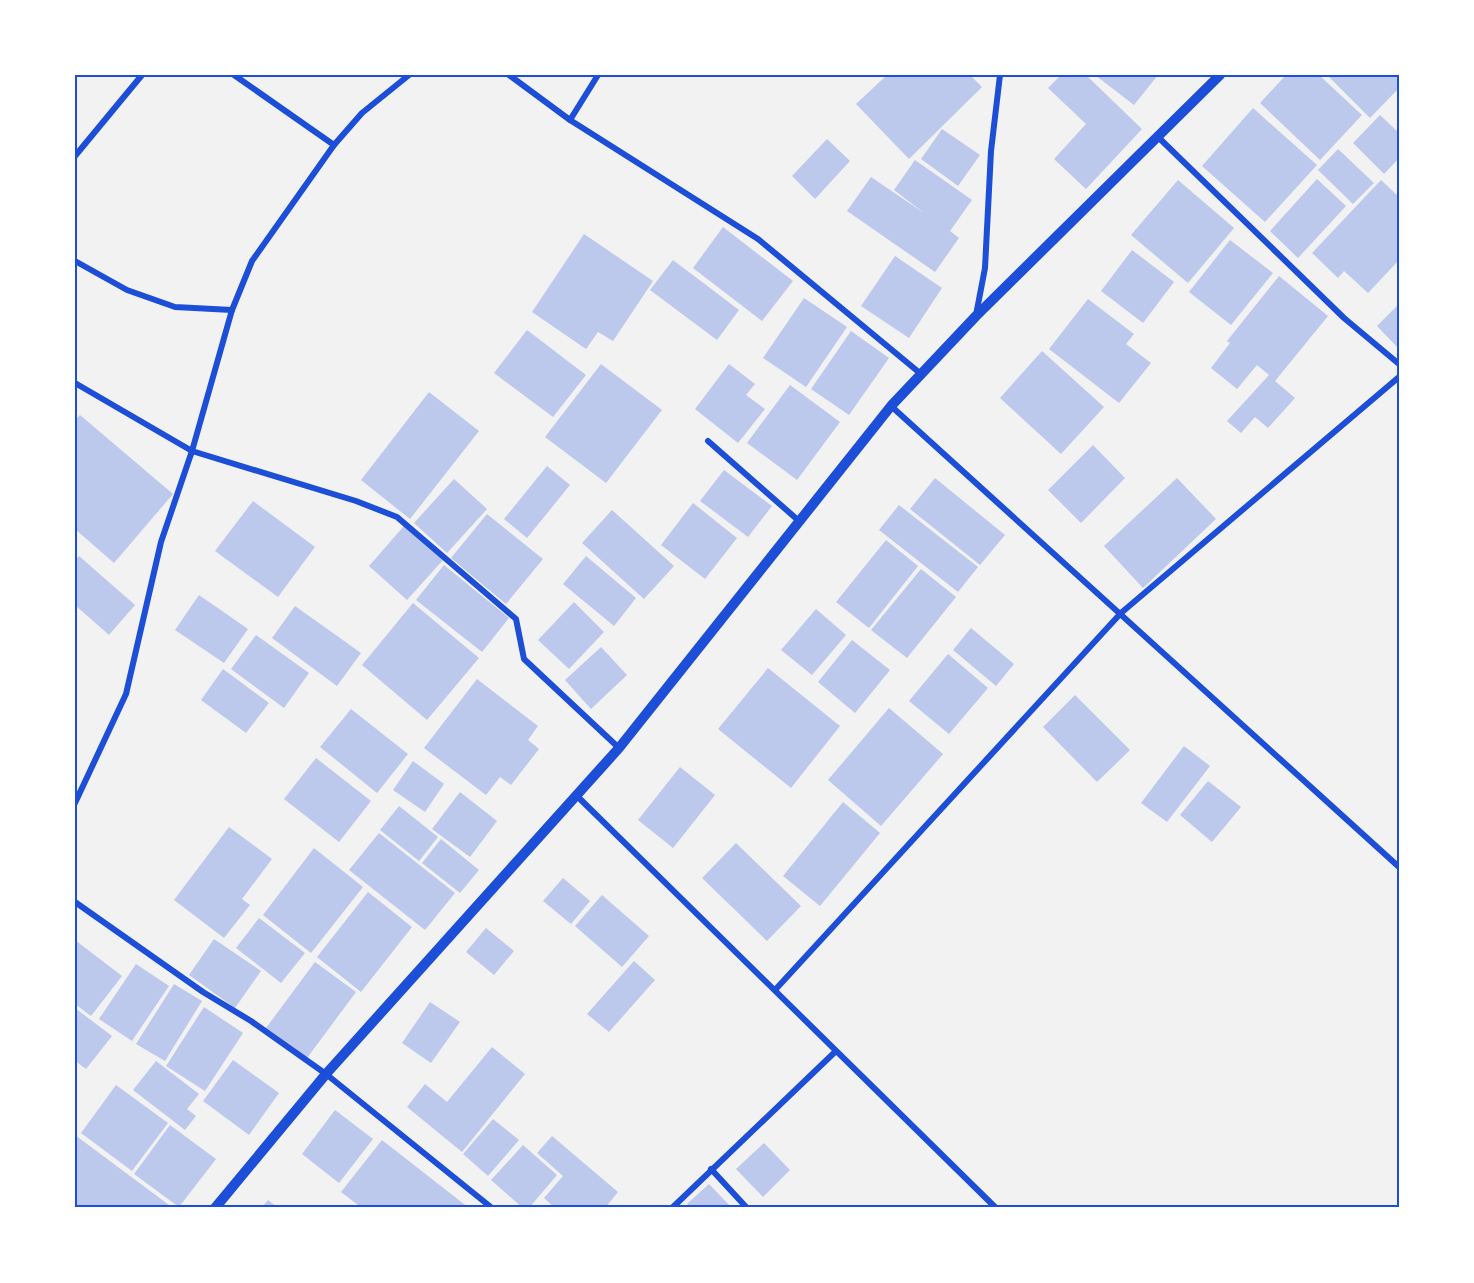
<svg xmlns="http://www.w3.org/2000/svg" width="1474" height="1283" font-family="Raleway,sans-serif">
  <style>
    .building { fill: #bdc9ec }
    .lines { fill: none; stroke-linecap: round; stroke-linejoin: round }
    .minor { stroke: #1d4ed8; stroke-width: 6 }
    .tertiary { stroke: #1d4ed8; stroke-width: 10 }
    .neatline { fill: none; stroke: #1d4ed8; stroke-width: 2 }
  </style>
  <rect width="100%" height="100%" fill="#f2f2f2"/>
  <g class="building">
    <path d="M887,75H970L982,87L909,159L856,104Z"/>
    <path d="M1061,75H1086L1142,129L1086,189L1054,159L1086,124L1048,88Z"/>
    <path d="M1095,75H1158L1134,105Z"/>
    <path d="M1286,75H1319L1362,115L1320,160L1260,103Z"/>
    <path d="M1327,75H1399V88L1370,118Z"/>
    <path d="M1253,108L1317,165L1265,222L1202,166Z"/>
    <path d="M1380,115L1399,133V158L1384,174L1353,143Z"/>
    <path d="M942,129L980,155L958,186L921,159Z"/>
    <path d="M827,139L850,161L815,199L792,176Z"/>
    <path d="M1338,149L1374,183L1353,204L1318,170Z"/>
    <path d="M915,160L972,200L950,231L959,238L935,272L847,211L871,177L924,213L894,190Z"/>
    <path d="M1317,179L1346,206L1298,258L1270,231Z"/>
    <path d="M1178,180L1234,228L1188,283L1131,235Z"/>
    <path d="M1381,180L1399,197V260L1368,293L1344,271L1338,278L1312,253Z"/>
    <path d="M723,227L793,281L762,321L693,268Z"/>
    <path d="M584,234L653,281L613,341L598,332L586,349L532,312Z"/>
    <path d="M1230,240L1273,273L1231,325L1189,292Z"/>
    <path d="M1132,250L1174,282L1143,323L1101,291Z"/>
    <path d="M895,256L942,288L909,338L861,306Z"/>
    <path d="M673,260L739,310L717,340L650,290Z"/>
    <path d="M1279,276L1328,316L1275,381L1295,398L1268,428L1255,417L1241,433L1227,421L1269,375L1257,365L1237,389L1211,368L1230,343L1227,341Z"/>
    <path d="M804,298L847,327L806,387L763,358Z"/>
    <path d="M1088,299L1134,334L1126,344L1151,363L1119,403L1049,349Z"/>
    <path d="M1399,304V349L1377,326Z"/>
    <path d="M527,330L586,375L553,417L494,373Z"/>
    <path d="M851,331L889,358L849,415L811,389Z"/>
    <path d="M1042,351L1104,407L1061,454L1000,398Z"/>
    <path d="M601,364L662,410L606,483L545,437Z"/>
    <path d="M729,364L755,384L746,395L765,409L738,443L695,409Z"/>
    <path d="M790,385L840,422L797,480L747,443Z"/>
    <path d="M429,392L479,431L410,519L361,480Z"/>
    <path d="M80,415L173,494L114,563L75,529V420Z"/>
    <path d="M1093,445L1125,478L1081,523L1048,490Z"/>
    <path d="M547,466L570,485L527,538L504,519Z"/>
    <path d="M724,470L772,506L748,537L700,501Z"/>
    <path d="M935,478L1005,535L980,565L910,509Z"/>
    <path d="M1177,478L1216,519L1143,588L1104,546Z"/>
    <path d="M454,479L487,509L447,553L414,523Z"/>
    <path d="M253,501L315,547L278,597L215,551Z"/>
    <path d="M693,503L737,538L705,579L661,545Z"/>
    <path d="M899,505L978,567L958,592L879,530Z"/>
    <path d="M612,510L674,566L644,599L582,543Z"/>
    <path d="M487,514L543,559L506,604L451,558Z"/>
    <path d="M404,526L443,560L407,600L369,566Z"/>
    <path d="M886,540L918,566L869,628L836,602Z"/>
    <path d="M79,556L135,605L109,635L75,605V561Z"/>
    <path d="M586,556L636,598L614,626L563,584Z"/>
    <path d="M444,565L509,618L482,652L416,600Z"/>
    <path d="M921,569L956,597L907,658L871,630Z"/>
    <path d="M199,595L248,629L224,663L175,630Z"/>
    <path d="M574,602L604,632L569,669L538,640Z"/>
    <path d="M413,603L479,658L427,720L362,665Z"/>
    <path d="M295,606L361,653L337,686L272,638Z"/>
    <path d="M816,609L846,635L812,675L781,650Z"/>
    <path d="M971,628L1014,664L996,686L953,650Z"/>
    <path d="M256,635L309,673L284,708L231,669Z"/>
    <path d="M852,640L890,670L855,713L818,682Z"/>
    <path d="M601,647L627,675L591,709L565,680Z"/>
    <path d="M948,654L988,688L949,734L909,701Z"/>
    <path d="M768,668L840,726L791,788L718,729Z"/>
    <path d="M223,669L269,703L246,733L201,700Z"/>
    <path d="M477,679L538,726L528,740L539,749L511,785L500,777L486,795L424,748Z"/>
    <path d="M1075,695L1130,750L1097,782L1043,727Z"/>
    <path d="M889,708L943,754L881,826L828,780Z"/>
    <path d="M351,709L408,754L377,793L320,747Z"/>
    <path d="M1184,746L1210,766L1167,822L1141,803Z"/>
    <path d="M316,758L371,801L339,842L284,799Z"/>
    <path d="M413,761L444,784L425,812L393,790Z"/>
    <path d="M680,767L715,795L673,848L638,820Z"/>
    <path d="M1208,781L1241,807L1212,842L1180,815Z"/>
    <path d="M460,792L497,821L470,857L432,829Z"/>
    <path d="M843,802L880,833L820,906L783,876Z"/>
    <path d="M399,806L438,837L419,861L380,830Z"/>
    <path d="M229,827L272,859L242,899L250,905L224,938L174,900Z"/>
    <path d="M379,833L455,893L425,930L349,870Z"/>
    <path d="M441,839L479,870L460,893L422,863Z"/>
    <path d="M736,843L801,906L767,941L702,878Z"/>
    <path d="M314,848L363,887L311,953L263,915Z"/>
    <path d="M563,878L590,901L571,924L543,901Z"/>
    <path d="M368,892L412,927L361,992L317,957Z"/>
    <path d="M602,895L649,936L622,967L575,926Z"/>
    <path d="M259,918L305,953L281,983L236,948Z"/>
    <path d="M486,928L514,951L494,975L466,952Z"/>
    <path d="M214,939L261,971L235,1008L189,975Z"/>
    <path d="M75,940L122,976L91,1016L75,1004Z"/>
    <path d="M634,961L655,980L609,1032L587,1014Z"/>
    <path d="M315,962L356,992L307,1058L266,1028Z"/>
    <path d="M136,964L169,986L132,1041L99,1019Z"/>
    <path d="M174,984L202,1001L165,1061L136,1044Z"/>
    <path d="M430,1002L460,1022L431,1063L402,1043Z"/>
    <path d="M204,1007L243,1033L205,1091L166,1066Z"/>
    <path d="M75,1008L112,1036L86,1069L75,1061Z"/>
    <path d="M492,1047L525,1074L462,1152L407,1107L425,1084L447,1102Z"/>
    <path d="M233,1060L279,1093L249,1135L203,1101Z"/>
    <path d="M156,1061L199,1094L187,1109L196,1116L185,1130L133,1090Z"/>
    <path d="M116,1085L168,1123L132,1171L81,1133Z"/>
    <path d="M335,1110L373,1139L339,1183L302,1154Z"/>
    <path d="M493,1119L519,1140L488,1176L463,1154Z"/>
    <path d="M170,1125L216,1159L179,1207L134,1174Z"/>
    <path d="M75,1135L169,1205L167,1208H75Z"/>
    <path d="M552,1136L618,1192L605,1208H555L544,1198L563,1176L537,1153Z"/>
    <path d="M382,1140L469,1208H362L341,1192Z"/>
    <path d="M764,1143L790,1170L763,1197L736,1169Z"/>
    <path d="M523,1145L557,1175L529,1208H523L491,1180Z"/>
    <path d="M709,1184L732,1208H691L687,1204Z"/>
    <path d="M268,1200L278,1208H261Z"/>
  </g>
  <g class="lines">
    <g class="minor">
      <path d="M234,75L334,145"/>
      <path d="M509,75L570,120L758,239L921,374"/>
      <path d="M570,120L598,75"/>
      <path d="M1157,136L1344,318L1399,364"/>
      <path d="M75,156L142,75"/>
      <path d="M75,261L127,290L175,307L232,310"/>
      <path d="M976,315L985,268L991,151L1000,75"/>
      <path d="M75,383L192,451L356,501L397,517L516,619L524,659L619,748"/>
      <path d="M891,406L1399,867"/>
      <path d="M708,441L799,521"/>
      <path d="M577,796L996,1208"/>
      <path d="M75,803L126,694L161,542L192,451L232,310L252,261L334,145L362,113L409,75"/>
      <path d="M75,902L203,992L251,1021L326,1074L492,1208"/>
      <path d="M775,990L1121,613L1399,377"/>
      <path d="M711,1169L747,1208"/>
      <path d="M672,1208L836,1051"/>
    </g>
    <path class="tertiary" d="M215,1208L326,1074L619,748L891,406L976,316L1220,75"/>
  </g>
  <rect width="1474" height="1283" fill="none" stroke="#ffffff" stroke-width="153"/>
  <rect x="76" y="76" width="1322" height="1130" class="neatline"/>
</svg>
